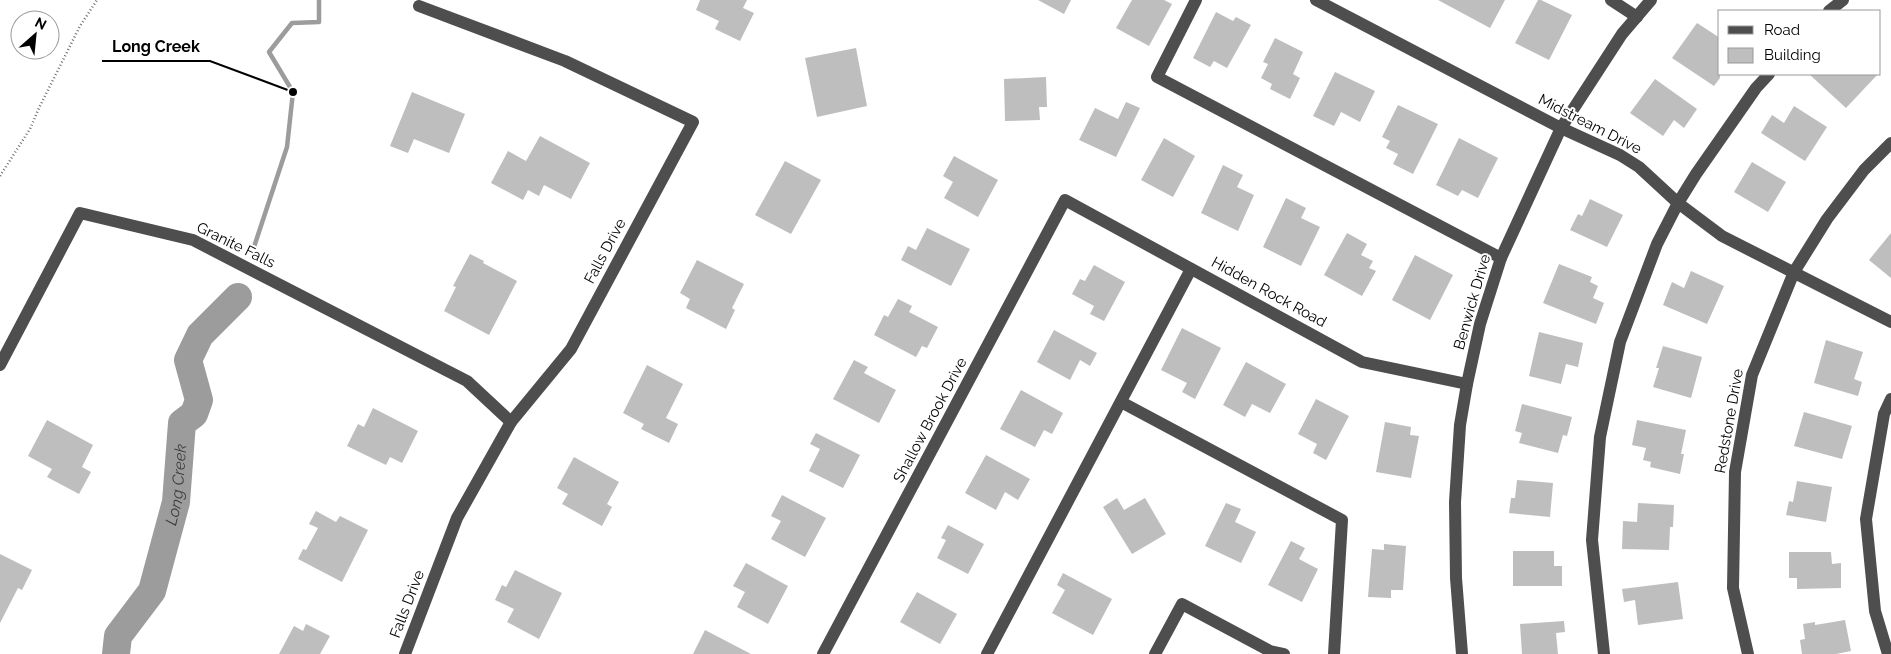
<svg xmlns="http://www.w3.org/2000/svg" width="1891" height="654" font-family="Raleway,sans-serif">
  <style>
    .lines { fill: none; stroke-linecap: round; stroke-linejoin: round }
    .stream { stroke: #9c9c9c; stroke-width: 4.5 }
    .river { stroke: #9c9c9c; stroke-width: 28 }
    .building { fill: #bebebe }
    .path { stroke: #707070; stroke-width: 2.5; stroke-dasharray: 1 2.5; stroke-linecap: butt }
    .minor { stroke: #4e4e4e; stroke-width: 12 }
    .labels { text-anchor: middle; stroke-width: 4; stroke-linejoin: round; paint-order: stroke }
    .street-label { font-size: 15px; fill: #000; stroke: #fff }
    .water-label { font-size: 16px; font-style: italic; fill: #3d3d3d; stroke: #fff }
    .leader { fill: none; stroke: #000; stroke-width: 2 }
    .callout-dot { fill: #000; stroke: #fff; stroke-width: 2 }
    .callout-label { font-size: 16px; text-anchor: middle; font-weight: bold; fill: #000; stroke: #fff; stroke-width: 4; stroke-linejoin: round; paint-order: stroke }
  </style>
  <rect width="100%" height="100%" fill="#fff"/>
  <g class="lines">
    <path class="stream" d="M254,247L287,147L293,92L269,52L292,23L319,22V0"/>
    <path class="river" id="s1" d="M116,654L118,636L152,591L176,502L182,423L194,414L199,400L188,360L200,335L238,297"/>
  </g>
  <g class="building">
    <path d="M700,0H747L743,8L754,13L740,41L715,29L719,21L696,10Z"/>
    <path d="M1038,0H1071L1064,14Z"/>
    <path d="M1132,0H1164L1172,4L1149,46L1116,28Z"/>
    <path d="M1438,0H1505L1490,28Z"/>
    <path d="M1538,0H1541L1572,15L1549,60L1515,43Z"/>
    <path d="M1216,12L1233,21L1236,17L1251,25L1227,68L1214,61L1210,67L1193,58Z"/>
    <path d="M1697,23L1720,38V78L1714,86L1672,58Z"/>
    <path d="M1275,38L1303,52L1293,74L1300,78L1290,99L1270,89L1272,84L1261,78L1268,64L1263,62Z"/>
    <path d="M856,48L867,106L817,117L805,58Z"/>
    <path d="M1335,72L1375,91L1360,122L1341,112L1334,126L1313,116Z"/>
    <path d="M1809,74H1878L1846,108Z"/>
    <path d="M1046,77L1047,107H1039L1040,120L1005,121L1004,79Z"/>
    <path d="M1655,79L1697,109L1684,128L1674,120L1663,136L1630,113Z"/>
    <path d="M412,92L465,114L449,153L414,139L408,153L390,146Z"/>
    <path d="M1126,102L1140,108L1116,157L1079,140L1095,108L1118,119Z"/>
    <path d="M1398,105L1438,124L1413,174L1393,164L1398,154L1386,148L1390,141L1382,137Z"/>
    <path d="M1794,106L1827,127L1805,161L1761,133L1772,115L1784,123Z"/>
    <path d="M540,136L590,163L571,199L544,185L539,196L528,190L523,200L491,183L508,151L526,161Z"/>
    <path d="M1164,138L1195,156L1173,197L1141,180Z"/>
    <path d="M1459,138L1498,158L1478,198L1462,190L1458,196L1436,185Z"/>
    <path d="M954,156L998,180L978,217L944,198L953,182L943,176Z"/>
    <path d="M785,161L821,180L791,234L755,215Z"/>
    <path d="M1752,162L1786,182L1768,212L1734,192Z"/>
    <path d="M1223,165L1243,175L1237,187L1254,195L1238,231L1201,213Z"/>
    <path d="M1286,198L1306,208L1301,218L1320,227L1301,266L1263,247Z"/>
    <path d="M1590,199L1623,215L1607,247L1570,230L1578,214L1582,216Z"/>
    <path d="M927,228L970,249L951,286L901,260L908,246L916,250Z"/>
    <path d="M1347,233L1367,244L1361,255L1373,261L1369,268L1376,271L1362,296L1324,275Z"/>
    <path d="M1891,233V278L1869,260Z"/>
    <path d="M470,254L484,261L483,263L517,281L489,335L444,311L456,287L453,286Z"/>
    <path d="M1415,255L1453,275L1430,320L1392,300Z"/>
    <path d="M697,260L744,284L732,308L735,310L726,329L686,308L690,299L680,293Z"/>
    <path d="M1559,264L1592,277L1590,282L1598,286L1593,298L1604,303L1596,324L1543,303Z"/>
    <path d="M1094,265L1125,282L1104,321L1090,314L1094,306L1072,294L1080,279L1085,281Z"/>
    <path d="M1691,271L1724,286L1707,324L1663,305L1672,282L1684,288Z"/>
    <path d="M898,299L912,306L909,312L938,327L927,348L922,346L916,357L874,335L884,315L888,317Z"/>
    <path d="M1182,328L1221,348L1195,399L1182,392L1187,383L1161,370Z"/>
    <path d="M1054,330L1097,353L1090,366L1080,360L1070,380L1037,362Z"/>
    <path d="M1539,332L1583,343L1578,367L1566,364L1561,384L1529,376Z"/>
    <path d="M1826,340L1863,352L1854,379L1862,382L1858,396L1814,383Z"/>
    <path d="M1663,346L1702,357L1691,398L1653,387L1659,368H1656Z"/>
    <path d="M854,360L868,367L864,373L896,390L879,423L833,399Z"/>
    <path d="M1246,362L1286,384L1270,413L1252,404L1245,417L1223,405Z"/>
    <path d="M647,365L683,384L666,418L678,424L669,443L641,429L644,424L623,413Z"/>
    <path d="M1021,390L1063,413L1052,434L1044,430L1035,447L1000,429Z"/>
    <path d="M1316,399L1349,416L1326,460L1313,453L1317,444L1298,434Z"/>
    <path d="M1522,404L1572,417L1567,436L1563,435L1558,453L1519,443L1522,433L1515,431Z"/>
    <path d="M373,408L418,431L402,463L390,457L386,465L347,446L358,424L364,427Z"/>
    <path d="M1804,412L1852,426L1842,459L1794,446Z"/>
    <path d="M47,420L93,445L82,467L91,472L79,494L47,477L52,469L28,456Z"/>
    <path d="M1637,420L1686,430L1681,454H1684L1680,474L1650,467L1651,462L1643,460L1646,448L1632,445Z"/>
    <path d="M1385,422L1411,427L1410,435L1419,436L1411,478L1376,472Z"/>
    <path d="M816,433L860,455L843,488L809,471L820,449L810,444Z"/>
    <path d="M986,455L1030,479L1018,500L1005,492L996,510L965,493Z"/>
    <path d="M574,457L619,482L607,504L612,507L602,526L562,504L568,494L557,488Z"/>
    <path d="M1517,480L1553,483L1550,517L1509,513L1511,498H1515Z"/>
    <path d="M1797,481L1832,487L1826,522L1786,515L1789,501L1793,502Z"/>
    <path d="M782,495L826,518L805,557L771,539L781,521L771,516Z"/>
    <path d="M1117,498L1124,510L1145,498L1166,534L1132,554L1103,507Z"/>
    <path d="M1226,503L1241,509L1235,522L1256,532L1241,563L1205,546Z"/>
    <path d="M1638,503L1674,505L1673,527H1670L1669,550L1622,549L1623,521L1637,522Z"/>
    <path d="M316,511L336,522L340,516L368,530L342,582L298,559L303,549L306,550L318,528L309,524Z"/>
    <path d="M948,525L984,544L968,574L937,558L946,540L941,538Z"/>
    <path d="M1291,541L1305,548L1299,559L1318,569L1302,602L1268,585Z"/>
    <path d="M1384,544L1406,546L1403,590H1391V598L1368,597L1372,549L1384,550Z"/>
    <path d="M1513,551H1554V566H1562V586H1513Z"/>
    <path d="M1789,552H1831L1832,564L1841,563V588L1797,589V578H1789Z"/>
    <path d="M0,554L32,570L22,590L18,588L0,623Z"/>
    <path d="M746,563L788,586L768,624L737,607L745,592L733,586Z"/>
    <path d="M515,570L562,593L539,639L507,622L514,609L495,600L502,585L506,587Z"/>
    <path d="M1063,573L1112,599L1093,635L1052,613L1065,590L1057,585Z"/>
    <path d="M1678,582L1683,619L1638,625L1635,600L1624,602L1622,589Z"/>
    <path d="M917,592L957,614L940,644L900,622Z"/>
    <path d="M1845,620L1851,651L1836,654H1802L1800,640L1805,639L1803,624L1815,622V625Z"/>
    <path d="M1564,621L1565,632L1556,633L1558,654H1522L1520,624Z"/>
    <path d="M306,624L330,636L320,654H279L294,626L303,631Z"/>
    <path d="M705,630L751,654H693Z"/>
  </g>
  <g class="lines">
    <path class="path" d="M0,176L30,129L39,108L80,26L97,0"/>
    <g class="minor">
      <path d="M1196,0L1157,77L1501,258"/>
      <path d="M1316,0L1561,128L1620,155L1639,167L1678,203L1722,236L1891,322"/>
      <path d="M1611,0L1637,17"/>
      <path d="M1829,11L1843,0"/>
      <path d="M0,365L80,213L193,240L467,381L511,422"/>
      <path d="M1121,402L1342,520L1334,654"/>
      <path d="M405,654L457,518L511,422L571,349L693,122L565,61L419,6"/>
      <path d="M823,654L1065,200L1362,362L1467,384"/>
      <path d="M987,654L1191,269"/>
      <path d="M1155,654L1182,604L1270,651L1284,654"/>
      <path d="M1462,654L1456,578L1455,502L1460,425L1467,384L1480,324L1501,258L1561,128L1622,34L1651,0"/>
      <path d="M1604,654L1592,540L1600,437L1620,342L1657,244L1678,203L1696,174L1756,88L1769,74"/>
      <path d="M1748,654L1733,588L1735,472L1752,375L1794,272L1827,219L1864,170L1891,143"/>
      <path d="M1888,654L1875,611L1866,519L1884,414L1891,399"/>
    </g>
  </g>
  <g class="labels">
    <g class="street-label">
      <text transform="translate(1590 124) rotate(27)" y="5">Midstream Drive</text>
      <text transform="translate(236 245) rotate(26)" y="5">Granite Falls</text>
      <text transform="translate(605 251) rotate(-62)" y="5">Falls Drive</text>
      <text transform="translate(1269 292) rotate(29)" y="5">Hidden Rock Road</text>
      <text transform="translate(1472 302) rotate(-74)" y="5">Benwick Drive</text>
      <text transform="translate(930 420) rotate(-62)" y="5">Shallow Brook Drive</text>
      <text transform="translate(1729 421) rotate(-80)" y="5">Redstone Drive</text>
      <text transform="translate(407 604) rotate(-69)" y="5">Falls Drive</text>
    </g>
    <g class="water-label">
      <text dy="6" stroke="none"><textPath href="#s1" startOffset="184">Long Creek</textPath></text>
    </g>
  </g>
  <path class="leader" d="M293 92L210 61H102"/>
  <circle class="callout-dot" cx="293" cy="92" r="5"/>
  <g class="callout-label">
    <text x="156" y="52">Long Creek</text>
  </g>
  <rect x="1718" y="10" width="162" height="65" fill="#ffffff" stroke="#999999"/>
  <rect x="1728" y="26" width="25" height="8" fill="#4e4e4e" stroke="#999999"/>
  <text x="1764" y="35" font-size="15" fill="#000000">Road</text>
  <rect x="1728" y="48" width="25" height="15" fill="#bebebe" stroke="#999999"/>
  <text x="1764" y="60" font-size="15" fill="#000000">Building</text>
  <g transform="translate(35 35) rotate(27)"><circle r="24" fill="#ffffff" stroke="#999999"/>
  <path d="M0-4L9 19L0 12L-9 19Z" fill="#000000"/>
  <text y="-8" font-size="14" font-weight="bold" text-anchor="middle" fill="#000000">N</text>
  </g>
</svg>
